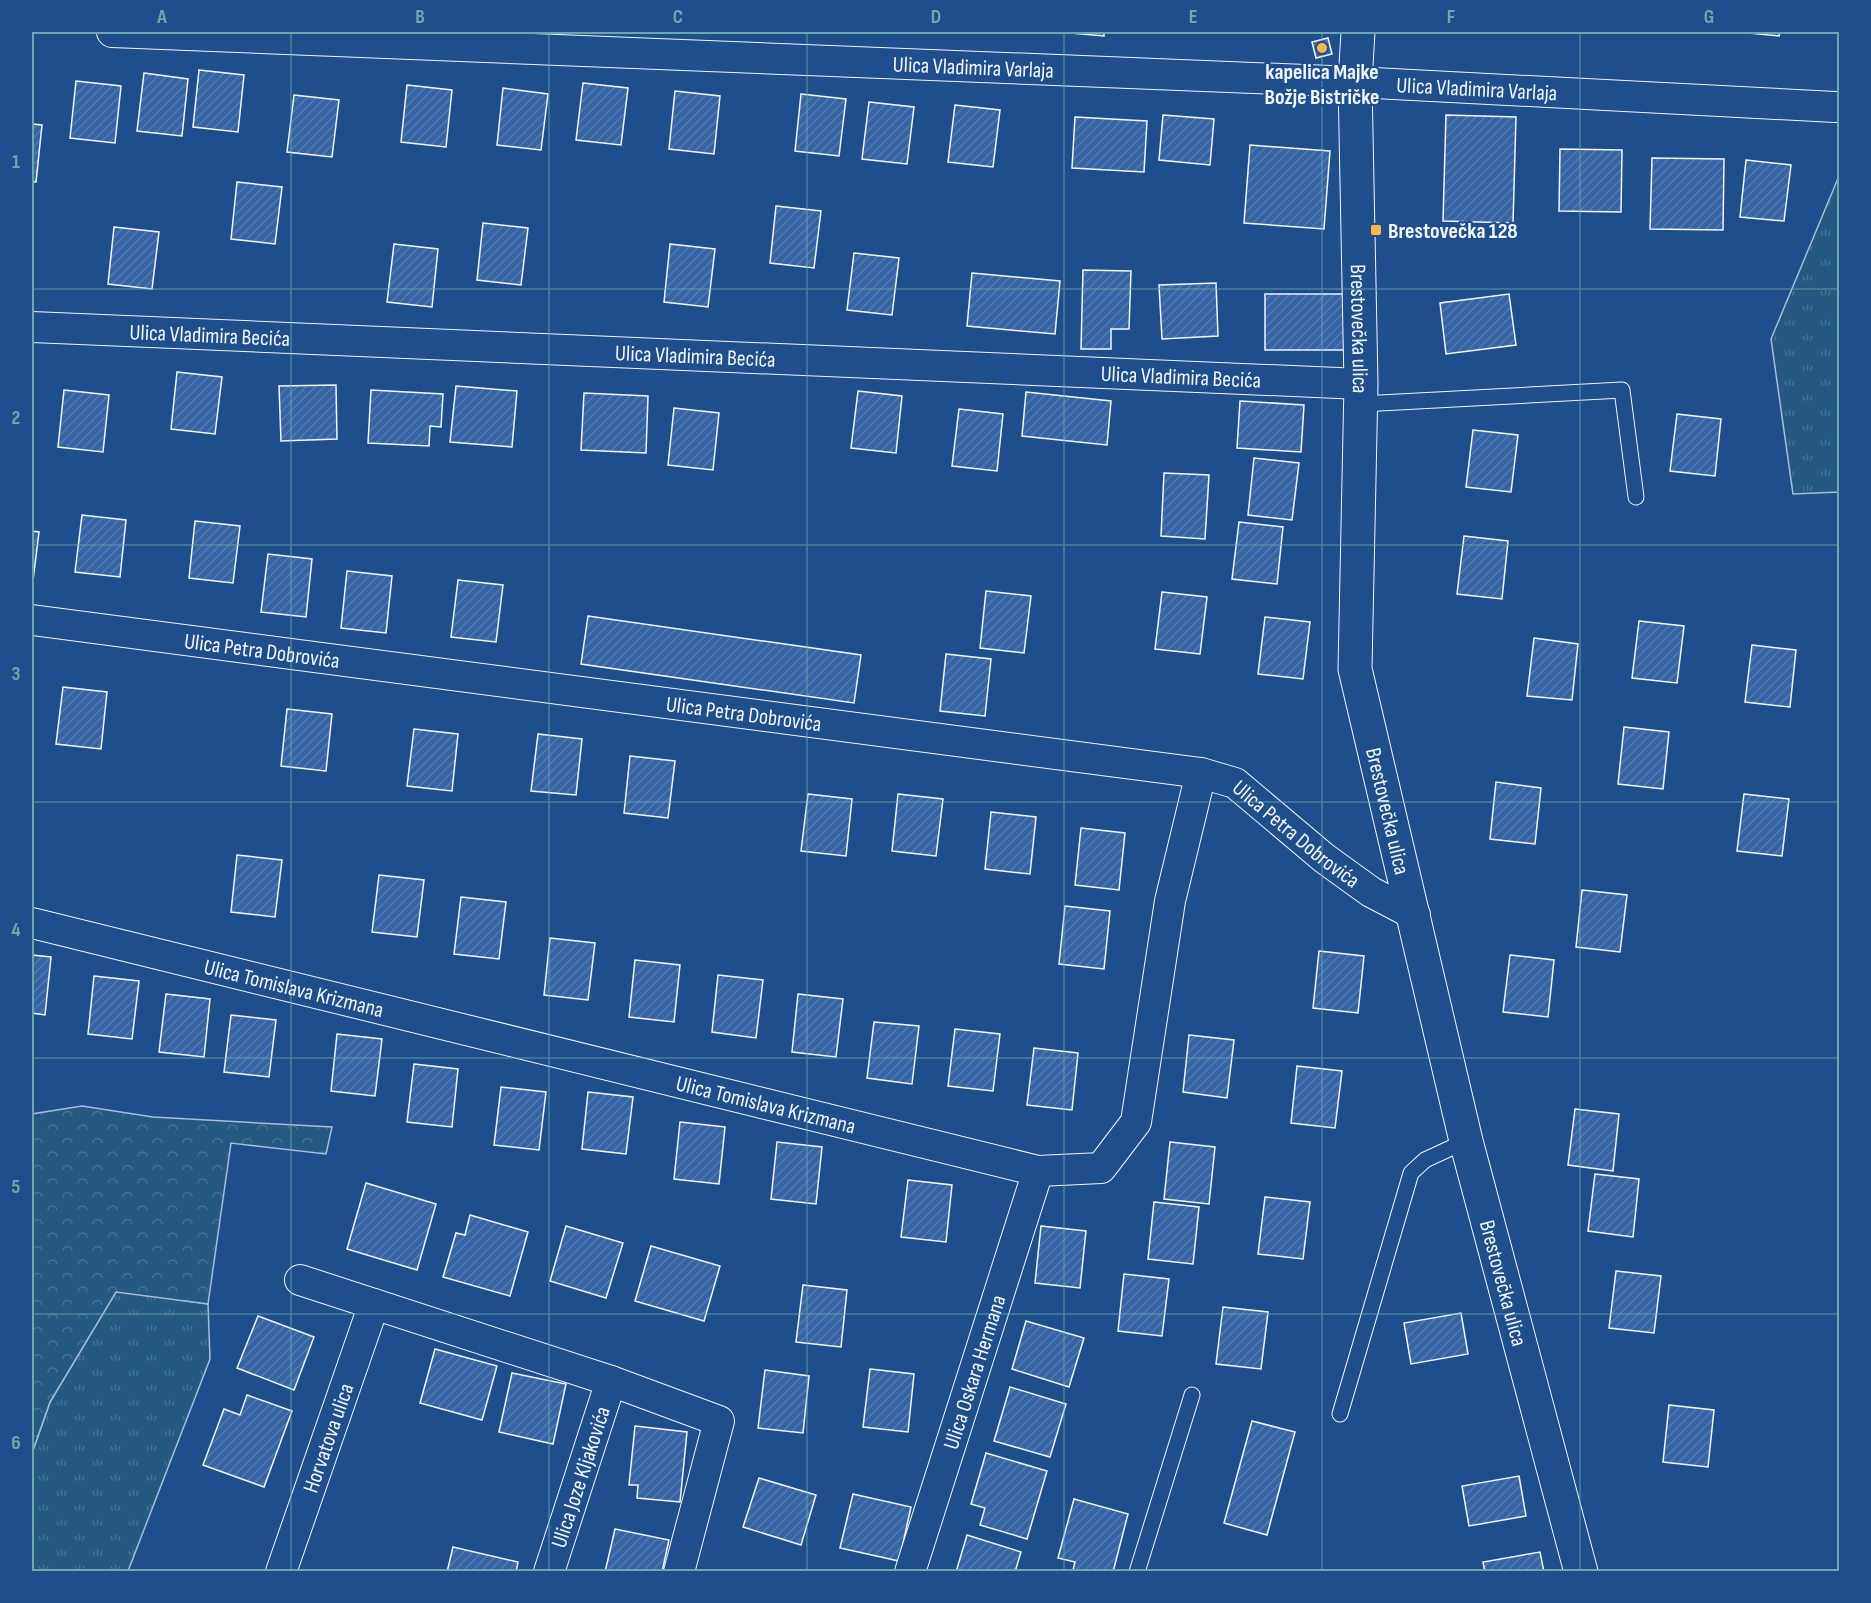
<svg xmlns="http://www.w3.org/2000/svg" width="1871" height="1603" font-family="'Sofia Sans Condensed',sans-serif">
  <style>
    .grass { fill: url(#grass-tufts); stroke: #a8bbd7; stroke-width: 1.5 }
    .forest { fill: url(#forest-crowns); stroke: #a8bbd7; stroke-width: 1.5 }
    .building { fill: url(#building-hatch); stroke: #f2f6ff; stroke-width: 1.5 }
    .lines { fill: none; stroke-linecap: round; stroke-linejoin: round }
    .lane-casing { stroke: #f2f6ff; stroke-width: 17 }
    .street-casing { stroke: #f2f6ff; stroke-width: 32 }
    .secondary-casing { stroke: #f2f6ff; stroke-width: 35 }
    .lane { stroke: #1f4e8c; stroke-width: 15 }
    .street { stroke: #1f4e8c; stroke-width: 30 }
    .secondary { stroke: #1f4e8c; stroke-width: 33 }
    .grid { fill: none; stroke: #6aa9a8; stroke-width: 1.5; stroke-opacity: 0.55 }
    .poi-dot { fill: #ffb74d; stroke: #1f4e8c; stroke-width: 2 }
    .labels { text-anchor: middle; stroke-width: 4.5; stroke-linejoin: round; paint-order: stroke }
    .street-label { font-size: 22px; fill: #f2f6ff; stroke: #1f4e8c }
    .poi-label { font-size: 22px; font-weight: bold; fill: #f2f6ff; stroke: #1f4e8c }
    .neatline { fill: none; stroke: #6aa9a8; stroke-width: 2 }
    .grid-label { font-size: 20px; text-anchor: middle; font-weight: bold; fill: #6aa9a8 }
  </style>
  <defs>
    <pattern id="grass-tufts" width="24" height="20" patternUnits="userSpaceOnUse" patternTransform="scale(1.5)"><rect width="24" height="20" fill="#245a82"/><path d="M3 7l-1-3M5 7V3M7 7l1-3M15 17l-1-3M17 17v-4M19 17l1-3" fill="none" stroke="#447295"/></pattern>
    <pattern id="forest-crowns" width="20" height="18" patternUnits="userSpaceOnUse" patternTransform="scale(1.5)"><rect width="20" height="18" fill="#245a82"/><path d="M2 6a3 3 0 1 1 6 0M12 15a3 3 0 1 1 6 0" fill="none" stroke="#447295"/></pattern>
    <pattern id="building-hatch" width="6" height="6" patternUnits="userSpaceOnUse" patternTransform="scale(1.5)"><rect width="6" height="6" fill="#3563a3"/><path d="M-1 1l2-2M0 6l6-6M5 7l2-2" fill="none" stroke="#537ab1"/></pattern>
  </defs>
  <rect width="100%" height="100%" fill="#1f4e8c"/>
  <g class="grass">
    <path d="M1839,176V492L1793,494L1771,339Z"/>
    <path d="M116,1291L208,1304L210,1359L128,1571H32V1453L50,1402Z"/>
  </g>
  <path class="forest" d="M82,1106L153,1117L332,1127L326,1154L231,1143L208,1304L116,1292L50,1402L32,1453V1114Z"/>
  <g class="building">
    <path d="M1059,32H1104V36Z"/>
    <path d="M1738,32H1780L1779,36Z"/>
    <path d="M1328,38L1332,54L1316,58L1312,42Z"/>
    <path d="M199,70L244,75L238,132L193,127Z"/>
    <path d="M144,73L188,79L182,136L137,131Z"/>
    <path d="M76,81L121,86L115,143L70,138Z"/>
    <path d="M583,83L628,88L621,145L576,140Z"/>
    <path d="M407,85L452,90L446,147L401,142Z"/>
    <path d="M503,88L548,94L541,150L497,145Z"/>
    <path d="M675,91L720,96L714,154L669,149Z"/>
    <path d="M801,94L846,99L839,156L795,151Z"/>
    <path d="M294,95L339,100L332,157L287,152Z"/>
    <path d="M869,102L914,107L907,164L862,159Z"/>
    <path d="M955,105L1000,110L993,167L948,162Z"/>
    <path d="M1163,115L1214,119L1210,165L1159,160Z"/>
    <path d="M1446,115L1516,117L1513,223L1443,221Z"/>
    <path d="M1075,117L1147,121L1144,172L1072,168Z"/>
    <path d="M32,124L42,125L36,182H32Z"/>
    <path d="M1250,145L1330,151L1324,229L1244,223Z"/>
    <path d="M1560,149L1622,150L1621,212L1559,211Z"/>
    <path d="M1652,158L1724,159L1723,230L1650,229Z"/>
    <path d="M1746,160L1791,165L1784,221L1740,217Z"/>
    <path d="M237,182L282,187L275,244L231,239Z"/>
    <path d="M776,206L821,211L814,268L770,263Z"/>
    <path d="M483,223L528,228L521,285L477,280Z"/>
    <path d="M114,227L159,232L152,289L108,284Z"/>
    <path d="M394,244L438,249L432,307L387,302Z"/>
    <path d="M670,244L715,249L708,307L664,302Z"/>
    <path d="M854,253L899,258L892,315L847,310Z"/>
    <path d="M1083,270L1131,271L1129,329H1111V349H1081Z"/>
    <path d="M972,273L1060,281L1055,334L967,326Z"/>
    <path d="M1216,283L1218,336L1162,339L1159,285Z"/>
    <rect x="1265" y="294" width="81" height="56"/>
    <path d="M1509,294L1516,345L1446,354L1440,303Z"/>
    <path d="M177,372L222,377L215,434L171,429Z"/>
    <path d="M336,385L337,439L281,441L279,386Z"/>
    <path d="M456,386L517,391L512,447L450,442Z"/>
    <path d="M64,390L109,395L103,452L58,447Z"/>
    <path d="M371,390L443,394L441,427L430,426L429,446L368,443Z"/>
    <path d="M858,391L902,396L896,453L851,448Z"/>
    <path d="M1026,392L1111,401L1107,445L1022,436Z"/>
    <path d="M584,393L648,396L646,453L581,450Z"/>
    <path d="M1240,401L1304,405L1301,452L1237,448Z"/>
    <path d="M674,408L719,413L713,470L668,465Z"/>
    <path d="M959,409L1003,414L997,471L952,466Z"/>
    <path d="M1677,414L1721,419L1715,476L1670,471Z"/>
    <path d="M1473,430L1518,435L1511,492L1466,487Z"/>
    <path d="M1254,458L1299,463L1292,520L1248,515Z"/>
    <path d="M1164,473L1209,475L1205,539L1161,536Z"/>
    <path d="M82,515L126,520L120,577L75,572Z"/>
    <path d="M195,521L240,526L233,583L189,578Z"/>
    <path d="M1239,522L1283,527L1277,584L1232,579Z"/>
    <path d="M32,531L39,532L32,589Z"/>
    <path d="M1464,536L1508,541L1502,599L1457,594Z"/>
    <path d="M268,554L312,559L306,617L261,612Z"/>
    <path d="M347,571L392,576L386,633L341,628Z"/>
    <path d="M458,580L503,585L496,642L451,637Z"/>
    <path d="M986,591L1031,596L1024,653L980,648Z"/>
    <path d="M1162,592L1207,597L1200,654L1155,649Z"/>
    <path d="M588,616L861,655L854,703L581,664Z"/>
    <path d="M1265,617L1310,622L1303,679L1258,674Z"/>
    <path d="M1639,621L1684,626L1677,683L1632,678Z"/>
    <path d="M1534,638L1578,644L1572,700L1527,696Z"/>
    <path d="M1752,645L1796,650L1790,707L1745,702Z"/>
    <path d="M946,654L991,659L985,716L940,711Z"/>
    <path d="M63,687L107,692L101,749L56,744Z"/>
    <path d="M287,709L332,714L326,771L281,766Z"/>
    <path d="M1624,727L1669,732L1663,789L1618,784Z"/>
    <path d="M414,729L458,734L452,791L407,786Z"/>
    <path d="M538,734L582,739L576,795L531,791Z"/>
    <path d="M630,756L675,761L668,818L624,813Z"/>
    <path d="M1496,782L1541,788L1535,844L1490,839Z"/>
    <path d="M808,794L852,799L846,856L801,851Z"/>
    <path d="M898,794L943,799L936,856L892,851Z"/>
    <path d="M1744,794L1789,799L1782,856L1737,851Z"/>
    <path d="M991,812L1036,817L1030,874L985,869Z"/>
    <path d="M1081,828L1125,833L1119,890L1075,885Z"/>
    <path d="M237,855L282,860L275,917L231,912Z"/>
    <path d="M379,875L424,880L417,937L372,932Z"/>
    <path d="M1582,890L1627,895L1620,952L1576,947Z"/>
    <path d="M461,897L506,902L499,959L454,954Z"/>
    <path d="M1065,906L1110,911L1104,969L1059,964Z"/>
    <path d="M550,938L595,943L588,1000L544,995Z"/>
    <path d="M1319,951L1364,956L1358,1013L1313,1008Z"/>
    <path d="M32,955L51,957L45,1015L32,1013Z"/>
    <path d="M1510,955L1554,960L1548,1017L1503,1012Z"/>
    <path d="M635,960L680,965L674,1022L629,1017Z"/>
    <path d="M718,975L763,980L756,1038L712,1032Z"/>
    <path d="M94,976L139,981L132,1039L88,1034Z"/>
    <path d="M166,994L210,999L204,1057L159,1052Z"/>
    <path d="M798,994L843,999L836,1057L792,1052Z"/>
    <path d="M231,1015L276,1020L269,1077L224,1072Z"/>
    <path d="M874,1022L919,1026L912,1084L867,1078Z"/>
    <path d="M955,1029L1000,1034L993,1091L948,1086Z"/>
    <path d="M337,1034L382,1039L375,1096L331,1091Z"/>
    <path d="M1189,1035L1234,1040L1227,1098L1183,1092Z"/>
    <path d="M1034,1048L1078,1053L1072,1110L1027,1105Z"/>
    <path d="M414,1064L458,1069L452,1127L407,1122Z"/>
    <path d="M1297,1066L1342,1071L1335,1128L1291,1123Z"/>
    <path d="M501,1087L546,1092L539,1150L494,1145Z"/>
    <path d="M588,1092L633,1097L626,1154L582,1149Z"/>
    <path d="M1575,1109L1619,1114L1613,1171L1568,1165Z"/>
    <path d="M680,1122L725,1127L719,1184L674,1179Z"/>
    <path d="M777,1142L822,1147L816,1204L771,1199Z"/>
    <path d="M1170,1142L1215,1147L1209,1204L1164,1199Z"/>
    <path d="M1595,1174L1639,1179L1633,1237L1588,1231Z"/>
    <path d="M908,1180L952,1185L946,1242L901,1237Z"/>
    <path d="M366,1183L436,1204L417,1270L347,1249Z"/>
    <path d="M1265,1197L1310,1202L1303,1259L1258,1254Z"/>
    <path d="M1154,1202L1199,1207L1193,1264L1148,1259Z"/>
    <path d="M470,1215L528,1232L510,1296L443,1277L456,1233L465,1235Z"/>
    <path d="M566,1226L623,1243L606,1298L550,1281Z"/>
    <path d="M1041,1226L1086,1231L1080,1288L1035,1283Z"/>
    <path d="M651,1246L720,1266L704,1321L635,1301Z"/>
    <path d="M1616,1271L1661,1276L1654,1333L1609,1328Z"/>
    <path d="M1124,1274L1169,1279L1162,1336L1118,1331Z"/>
    <path d="M803,1285L847,1290L841,1347L796,1342Z"/>
    <path d="M1223,1307L1268,1312L1261,1369L1216,1364Z"/>
    <path d="M1461,1313L1468,1354L1411,1364L1404,1323Z"/>
    <path d="M258,1316L314,1337L294,1390L237,1368Z"/>
    <path d="M1026,1321L1084,1338L1069,1387L1012,1369Z"/>
    <path d="M435,1349L497,1366L482,1420L420,1403Z"/>
    <path d="M870,1369L914,1374L908,1432L863,1427Z"/>
    <path d="M765,1370L809,1376L803,1433L758,1428Z"/>
    <path d="M512,1373L566,1384L553,1444L499,1432Z"/>
    <path d="M1010,1387L1066,1404L1050,1457L994,1441Z"/>
    <path d="M247,1395L292,1411L264,1487L203,1465L224,1409L240,1415Z"/>
    <path d="M1669,1405L1714,1410L1708,1467L1663,1462Z"/>
    <path d="M1252,1421L1295,1432L1267,1535L1224,1523Z"/>
    <path d="M635,1426L687,1432L680,1502L637,1498L638,1485H629Z"/>
    <path d="M986,1453L1047,1471L1027,1539L980,1525L985,1508L971,1504Z"/>
    <path d="M1519,1476L1526,1516L1469,1526L1462,1486Z"/>
    <path d="M759,1478L816,1495L801,1545L743,1527Z"/>
    <path d="M853,1494L911,1507L899,1561L840,1548Z"/>
    <path d="M1074,1499L1128,1514L1113,1572H1078L1073,1570L1075,1562L1058,1558Z"/>
    <path d="M615,1529L669,1540L662,1572H605Z"/>
    <path d="M967,1535L1021,1552L1015,1572H956Z"/>
    <path d="M453,1547L518,1562L516,1572H447Z"/>
    <path d="M1540,1552L1544,1572H1485L1483,1562Z"/>
  </g>
  <g class="lines">
    <g class="lane-casing">
      <g id="lane">
        <path d="M1361,404L1622,390L1636,497"/>
        <path d="M1340,1414L1411,1173L1425,1160L1466,1141"/>
        <path d="M1137,1572L1192,1395"/>
      </g>
    </g>
    <g class="street-casing">
      <g id="street">
        <path id="s1" d="M112,32L1355,82L1835,107"/>
        <path id="s2" d="M32,327L1361,384"/>
        <path id="s3" d="M32,620L1201,773L1235,783L1324,858L1371,892L1415,915"/>
        <path id="s4" d="M32,923L1038,1171L1101,1168L1136,1122L1170,901L1201,773"/>
        <path d="M300,1280L611,1381L719,1421L679,1572"/>
        <path id="s5" d="M281,1572L374,1304"/>
        <path id="s6" d="M549,1572L611,1381"/>
        <path id="s7" d="M910,1572L1038,1171"/>
      </g>
    </g>
    <g class="secondary-casing">
      <g id="secondary">
        <path id="s8" d="M1358,32L1355,82L1361,384L1355,669L1466,1141L1581,1572"/>
      </g>
    </g>
    <use href="#lane" class="lane"/>
    <use href="#street" class="street"/>
    <use href="#secondary" class="secondary"/>
  </g>
  <path class="grid" d="M291,32V1572M549,32V1572M807,32V1572M1064,32V1572M1322,32V1572M1580,32V1572M32,289H1840M32,545H1840M32,802H1840M32,1058H1840M32,1314H1840"/>
  <g class="poi-dot">
    <circle cx="1322" cy="48" r="6"/>
    <rect x="1370" y="224" width="12" height="12" rx="3"/>
  </g>
  <g class="labels">
    <g class="street-label">
      <text dy="8" stroke="none"><textPath href="#s1" startOffset="862">Ulica Vladimira Varlaja</textPath></text>
      <text dy="8" stroke="none"><textPath href="#s1" startOffset="1366">Ulica Vladimira Varlaja</textPath></text>
      <text dy="8" stroke="none"><textPath href="#s8" startOffset="297">Brestovečka ulica</textPath></text>
      <text dy="8" stroke="none"><textPath href="#s2" startOffset="178">Ulica Vladimira Becića</textPath></text>
      <text dy="8" stroke="none"><textPath href="#s2" startOffset="664">Ulica Vladimira Becića</textPath></text>
      <text dy="8" stroke="none"><textPath href="#s2" startOffset="1150">Ulica Vladimira Becića</textPath></text>
      <text dy="8" stroke="none"><textPath href="#s3" startOffset="232">Ulica Petra Dobrovića</textPath></text>
      <text dy="8" stroke="none"><textPath href="#s3" startOffset="718">Ulica Petra Dobrovića</textPath></text>
      <text dy="8" stroke="none"><textPath href="#s8" startOffset="783">Brestovečka ulica</textPath></text>
      <text dy="8" stroke="none"><textPath href="#s3" startOffset="1294">Ulica Petra Dobrovića</textPath></text>
      <text dy="8" stroke="none"><textPath href="#s4" startOffset="270">Ulica Tomislava Krizmana</textPath></text>
      <text dy="8" stroke="none"><textPath href="#s4" startOffset="756">Ulica Tomislava Krizmana</textPath></text>
      <text dy="8" stroke="none"><textPath href="#s8" startOffset="1269">Brestovečka ulica</textPath></text>
      <text dy="8" stroke="none"><textPath href="#s7" startOffset="210">Ulica Oskara Hermana</textPath></text>
      <text dy="8" stroke="none"><textPath href="#s5" startOffset="142">Horvatova ulica</textPath></text>
      <text dy="8" stroke="none"><textPath href="#s6" startOffset="100">Ulica Joze Kljakovića</textPath></text>
    </g>
    <g class="poi-label">
      <text x="1322" y="79">kapelica Majke<tspan x="1322" dy="25">Božje Bistričke</tspan></text>
      <text x="1388" y="238" text-anchor="start">Brestovečka 128</text>
    </g>
  </g>
  <rect width="1871" height="1603" fill="none" stroke="#1f4e8c" stroke-width="66"/>
  <rect x="33" y="33" width="1805" height="1537" class="neatline"/>
  <g class="grid-label">
    <text x="162" y="23">A</text>
    <text x="420" y="23">B</text>
    <text x="678" y="23">C</text>
    <text x="936" y="23">D</text>
    <text x="1193" y="23">E</text>
    <text x="1451" y="23">F</text>
    <text x="1709" y="23">G</text>
    <text x="16" y="168">1</text>
    <text x="16" y="424">2</text>
    <text x="16" y="680">3</text>
    <text x="16" y="936">4</text>
    <text x="16" y="1193">5</text>
    <text x="16" y="1449">6</text>
  </g>
</svg>
